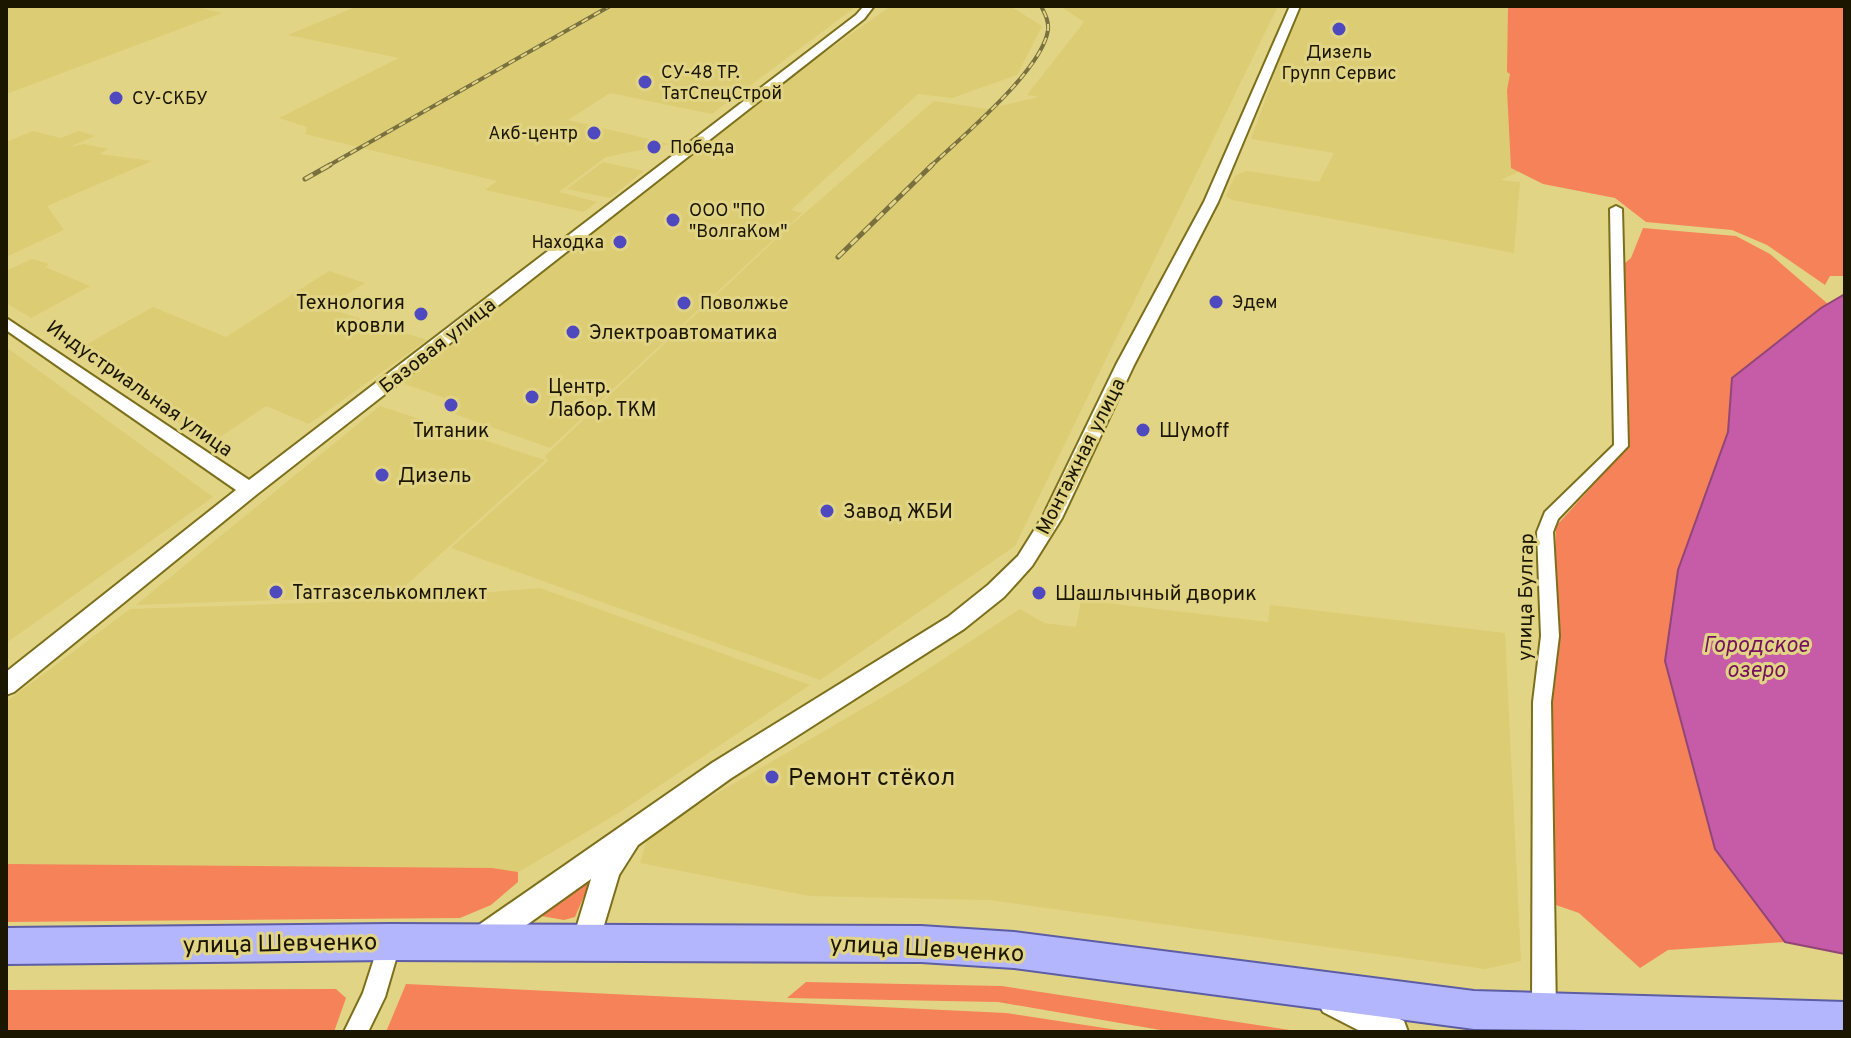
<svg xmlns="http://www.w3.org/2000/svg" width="1851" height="1038" font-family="Overpass,sans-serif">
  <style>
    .built { fill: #dccc74 }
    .green { fill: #f6825a }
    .water { fill: #c65ba8; stroke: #924676; stroke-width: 2 }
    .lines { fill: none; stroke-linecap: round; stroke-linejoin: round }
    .minor-casing { stroke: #7c6f1b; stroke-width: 4 }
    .tertiary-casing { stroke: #7c6f1b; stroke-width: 4 }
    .primary-casing { stroke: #5c5da4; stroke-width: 4 }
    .minor { fill: #fff; fill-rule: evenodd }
    .tertiary { fill: #fff; fill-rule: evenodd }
    .primary { fill: #b3b5fd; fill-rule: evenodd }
    .rail-far1-casing { stroke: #79703f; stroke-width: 4 }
    .rail-casing { stroke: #79703f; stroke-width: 5 }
    .rail-far1 { stroke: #e2d485; stroke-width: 2; stroke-dasharray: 7; stroke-linecap: butt }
    .rail { stroke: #e2d485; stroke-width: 3; stroke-dasharray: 9; stroke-linecap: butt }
    .poi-dot { fill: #4f49bf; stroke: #e2d485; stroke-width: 3 }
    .labels { text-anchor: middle; stroke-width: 6; stroke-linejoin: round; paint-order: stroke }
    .far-poi-label { font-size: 18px; fill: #1a1600; stroke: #e2d485; text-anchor: start }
    .poi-label { font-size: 20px; fill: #1a1600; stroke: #e2d485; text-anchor: start }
    .street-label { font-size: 20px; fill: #1a1600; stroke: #e2d485 }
    .water-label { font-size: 22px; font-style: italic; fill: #75115e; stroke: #e2d485 }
    .near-poi-label { font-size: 24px; fill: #1a1600; stroke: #e2d485; text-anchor: start }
    .near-street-label { font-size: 24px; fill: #1a1600; stroke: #e2d485 }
  </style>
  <rect width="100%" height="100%" fill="#e2d485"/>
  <g class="built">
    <path d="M6,6H191L222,13L6,94Z"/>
    <path d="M358,6H857L712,114L610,93L568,120L670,144L606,157L559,192L597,202L584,212L485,190L497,181L305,134L307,127L279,118L399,58L288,35Z"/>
    <path d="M891,6H1010L1042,26L1017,75L952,98L918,94L791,210L802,213L550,448L449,412L459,403L402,383L800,70Z"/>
    <path d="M1060,6H1278L1015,546L820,680L451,548L548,461L545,456L791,225L934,101L986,109L1039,97L1027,95L1084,22Z"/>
    <path d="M1299,6H1507L1517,77L1518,172L1500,180L1520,182L1514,253L1232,200L1226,196L1235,176L1247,171L1319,182L1334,153L1251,139Z"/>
    <path d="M33,131L61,138L79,131L95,136L69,147L84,144L108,149L99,154L152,161L47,206L64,230L6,257V142Z"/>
    <path d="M603,162L644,171L610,198L567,189Z"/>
    <path d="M32,259L49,264L45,267L90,286L31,318L6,303V271Z"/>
    <path d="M329,271L365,283L343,297L349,300L334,310L427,340L309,424L266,406L210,444L73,352L153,307L226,337Z"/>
    <path d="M6,347L213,497L6,643Z"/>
    <path d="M380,406L545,460L394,596L136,605Z"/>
    <path d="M540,588L810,685L620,812L500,883L6,876V702L130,609L390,600Z"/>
    <path d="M1081,600L1268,622L1270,605L1505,633L1521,961L1485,969L989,900L809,896L640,863L649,833L905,684L1020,609L1044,623L1076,627Z"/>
  </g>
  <g class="green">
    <path d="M1508,6H1845V276H1830L1825,285L1767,245L1732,230L1646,222L1615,198L1543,184L1511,168L1507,90L1510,74L1507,72Z"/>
    <path d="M1643,228L1736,236L1770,254L1828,304L1732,378L1728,432L1678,570L1715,849L1785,942L1668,950L1640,968L1579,913L1553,904L1546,720L1553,630L1556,526L1625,450L1620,267L1631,258Z"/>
    <path d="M6,864L492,868L518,872V882L491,905L460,918L6,922Z"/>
    <path d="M592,877L575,917L564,920L541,916L542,911Z"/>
    <path d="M806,982L1002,986L1303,1032H1172L998,1002L787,998Z"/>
    <path d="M406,984L1006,1013L1131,1032H386Z"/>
    <path d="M336,989L346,998L334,1032H6V990Z"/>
  </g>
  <path class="water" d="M1845,294V954L1785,942L1715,849L1665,661L1678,570L1728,432L1732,378L1821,308Z"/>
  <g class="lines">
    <g class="minor-casing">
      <g id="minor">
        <path d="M1616,206L1622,209L1628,446L1558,519L1553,532L1559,636L1551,702L1556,1013L1552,1021L1544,1025L1536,1021L1532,1013L1533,702L1541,636L1537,532L1545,512L1614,445L1610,209Z"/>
        <path d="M390,931L398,934L401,942L385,997L368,1032H344L363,993L382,934Z"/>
      </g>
    </g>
    <g class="tertiary-casing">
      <g id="tertiary">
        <path d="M864,6H874L864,19L256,495L14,692L6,695V672L236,490L6,330V318L249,480L856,15Z"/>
        <path d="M1290,6H1300L1218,202L1134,365L1062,518L1032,566L1004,597L964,629L730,779L638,845L619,875L596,952L586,956L576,952L572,942L591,879L493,949L483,953L473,949L469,939L473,929L712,763L948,617L988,585L1018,556L1043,516L1116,365L1204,202Z"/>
        <path d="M1333,987L1404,1021L1408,1032H1362L1323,1012L1318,1002L1323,992Z"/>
      </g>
    </g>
    <g class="primary-casing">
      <path id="primary" d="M390,924L921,926L1014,932L1474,991L1845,1002V1032L1474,1029L1014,968L921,962L390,960L6,964V928Z"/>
    </g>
    <use href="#minor" class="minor"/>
    <use href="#tertiary" class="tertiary"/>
    <use href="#primary" class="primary"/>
    <g class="rail-far1-casing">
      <g id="rail-far1">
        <path d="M326,167L610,6"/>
        <path d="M930,167C961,137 1042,71 1048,30C1049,21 1045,14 1041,6"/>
      </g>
    </g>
    <g class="rail-casing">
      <g id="rail">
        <path d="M305,179L330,165"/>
        <path d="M838,257L932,165"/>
      </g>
    </g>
    <use href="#rail-far1" class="rail-far1"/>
    <use href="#rail" class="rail"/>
  </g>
  <g class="poi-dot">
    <circle cx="1339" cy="29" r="8"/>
    <circle cx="645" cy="82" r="8"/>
    <circle cx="116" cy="98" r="8"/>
    <circle cx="594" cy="133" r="8"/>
    <circle cx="654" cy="147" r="8"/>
    <circle cx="673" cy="220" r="8"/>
    <circle cx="620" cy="242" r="8"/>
    <circle cx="1216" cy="302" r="8"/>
    <circle cx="684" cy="303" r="8"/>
    <circle cx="421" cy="314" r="8"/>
    <circle cx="573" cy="332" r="8"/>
    <circle cx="532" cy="397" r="8"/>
    <circle cx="451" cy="405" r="8"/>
    <circle cx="1143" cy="430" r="8"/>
    <circle cx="382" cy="475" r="8"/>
    <circle cx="827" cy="511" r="8"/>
    <circle cx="276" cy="592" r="8"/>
    <circle cx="1039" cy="593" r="8"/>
    <circle cx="772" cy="777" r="8"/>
  </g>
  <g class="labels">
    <g class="far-poi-label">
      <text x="1339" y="58" text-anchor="middle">Дизель<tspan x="1339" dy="21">Групп Сервис</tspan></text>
      <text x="661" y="78">СУ-48 ТР.<tspan x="661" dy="21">ТатСпецСтрой</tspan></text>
      <text x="132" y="104">СУ-СКБУ</text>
      <text x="578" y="139" text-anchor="end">Акб-центр</text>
      <text x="670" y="153">Победа</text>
      <text x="689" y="216">ООО "ПО<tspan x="689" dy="21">"ВолгаКом"</tspan></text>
      <text x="604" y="248" text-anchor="end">Находка</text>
      <text x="1232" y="308">Эдем</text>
      <text x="700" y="309">Поволжье</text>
    </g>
    <g class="poi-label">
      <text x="405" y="309" text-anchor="end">Технология<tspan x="405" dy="23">кровли</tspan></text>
      <text x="589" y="339">Электроавтоматика</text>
      <text x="548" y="393">Центр.<tspan x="548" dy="23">Лабор. ТКМ</tspan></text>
      <text x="451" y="437" text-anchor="middle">Титаник</text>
      <text x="1159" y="437">Шумоff</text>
      <text x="398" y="482">Дизель</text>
      <text x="843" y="518">Завод ЖБИ</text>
      <text x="292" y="599">Татгазселькомплект</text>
      <text x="1055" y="600">Шашлычный дворик</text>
    </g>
    <g class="street-label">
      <text transform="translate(437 345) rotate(-38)" y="7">Базовая улица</text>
      <text transform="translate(140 388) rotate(35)" y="7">Индустриальная улица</text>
      <text transform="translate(1080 456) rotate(-63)" y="7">Монтажная улица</text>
      <text transform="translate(1525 597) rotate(-89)" y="7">улица Булгар</text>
    </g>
    <g class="water-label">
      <text x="1756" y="652">Городское<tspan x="1756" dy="25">озеро</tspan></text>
    </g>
    <g class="near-poi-label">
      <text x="788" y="785">Ремонт стёкол</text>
    </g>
    <g class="near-street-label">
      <text transform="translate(280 943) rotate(-1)" y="8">улица Шевченко</text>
      <text transform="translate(927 948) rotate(3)" y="8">улица Шевченко</text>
    </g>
  </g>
  <rect width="1851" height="1038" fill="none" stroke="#1a1600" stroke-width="16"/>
</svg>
